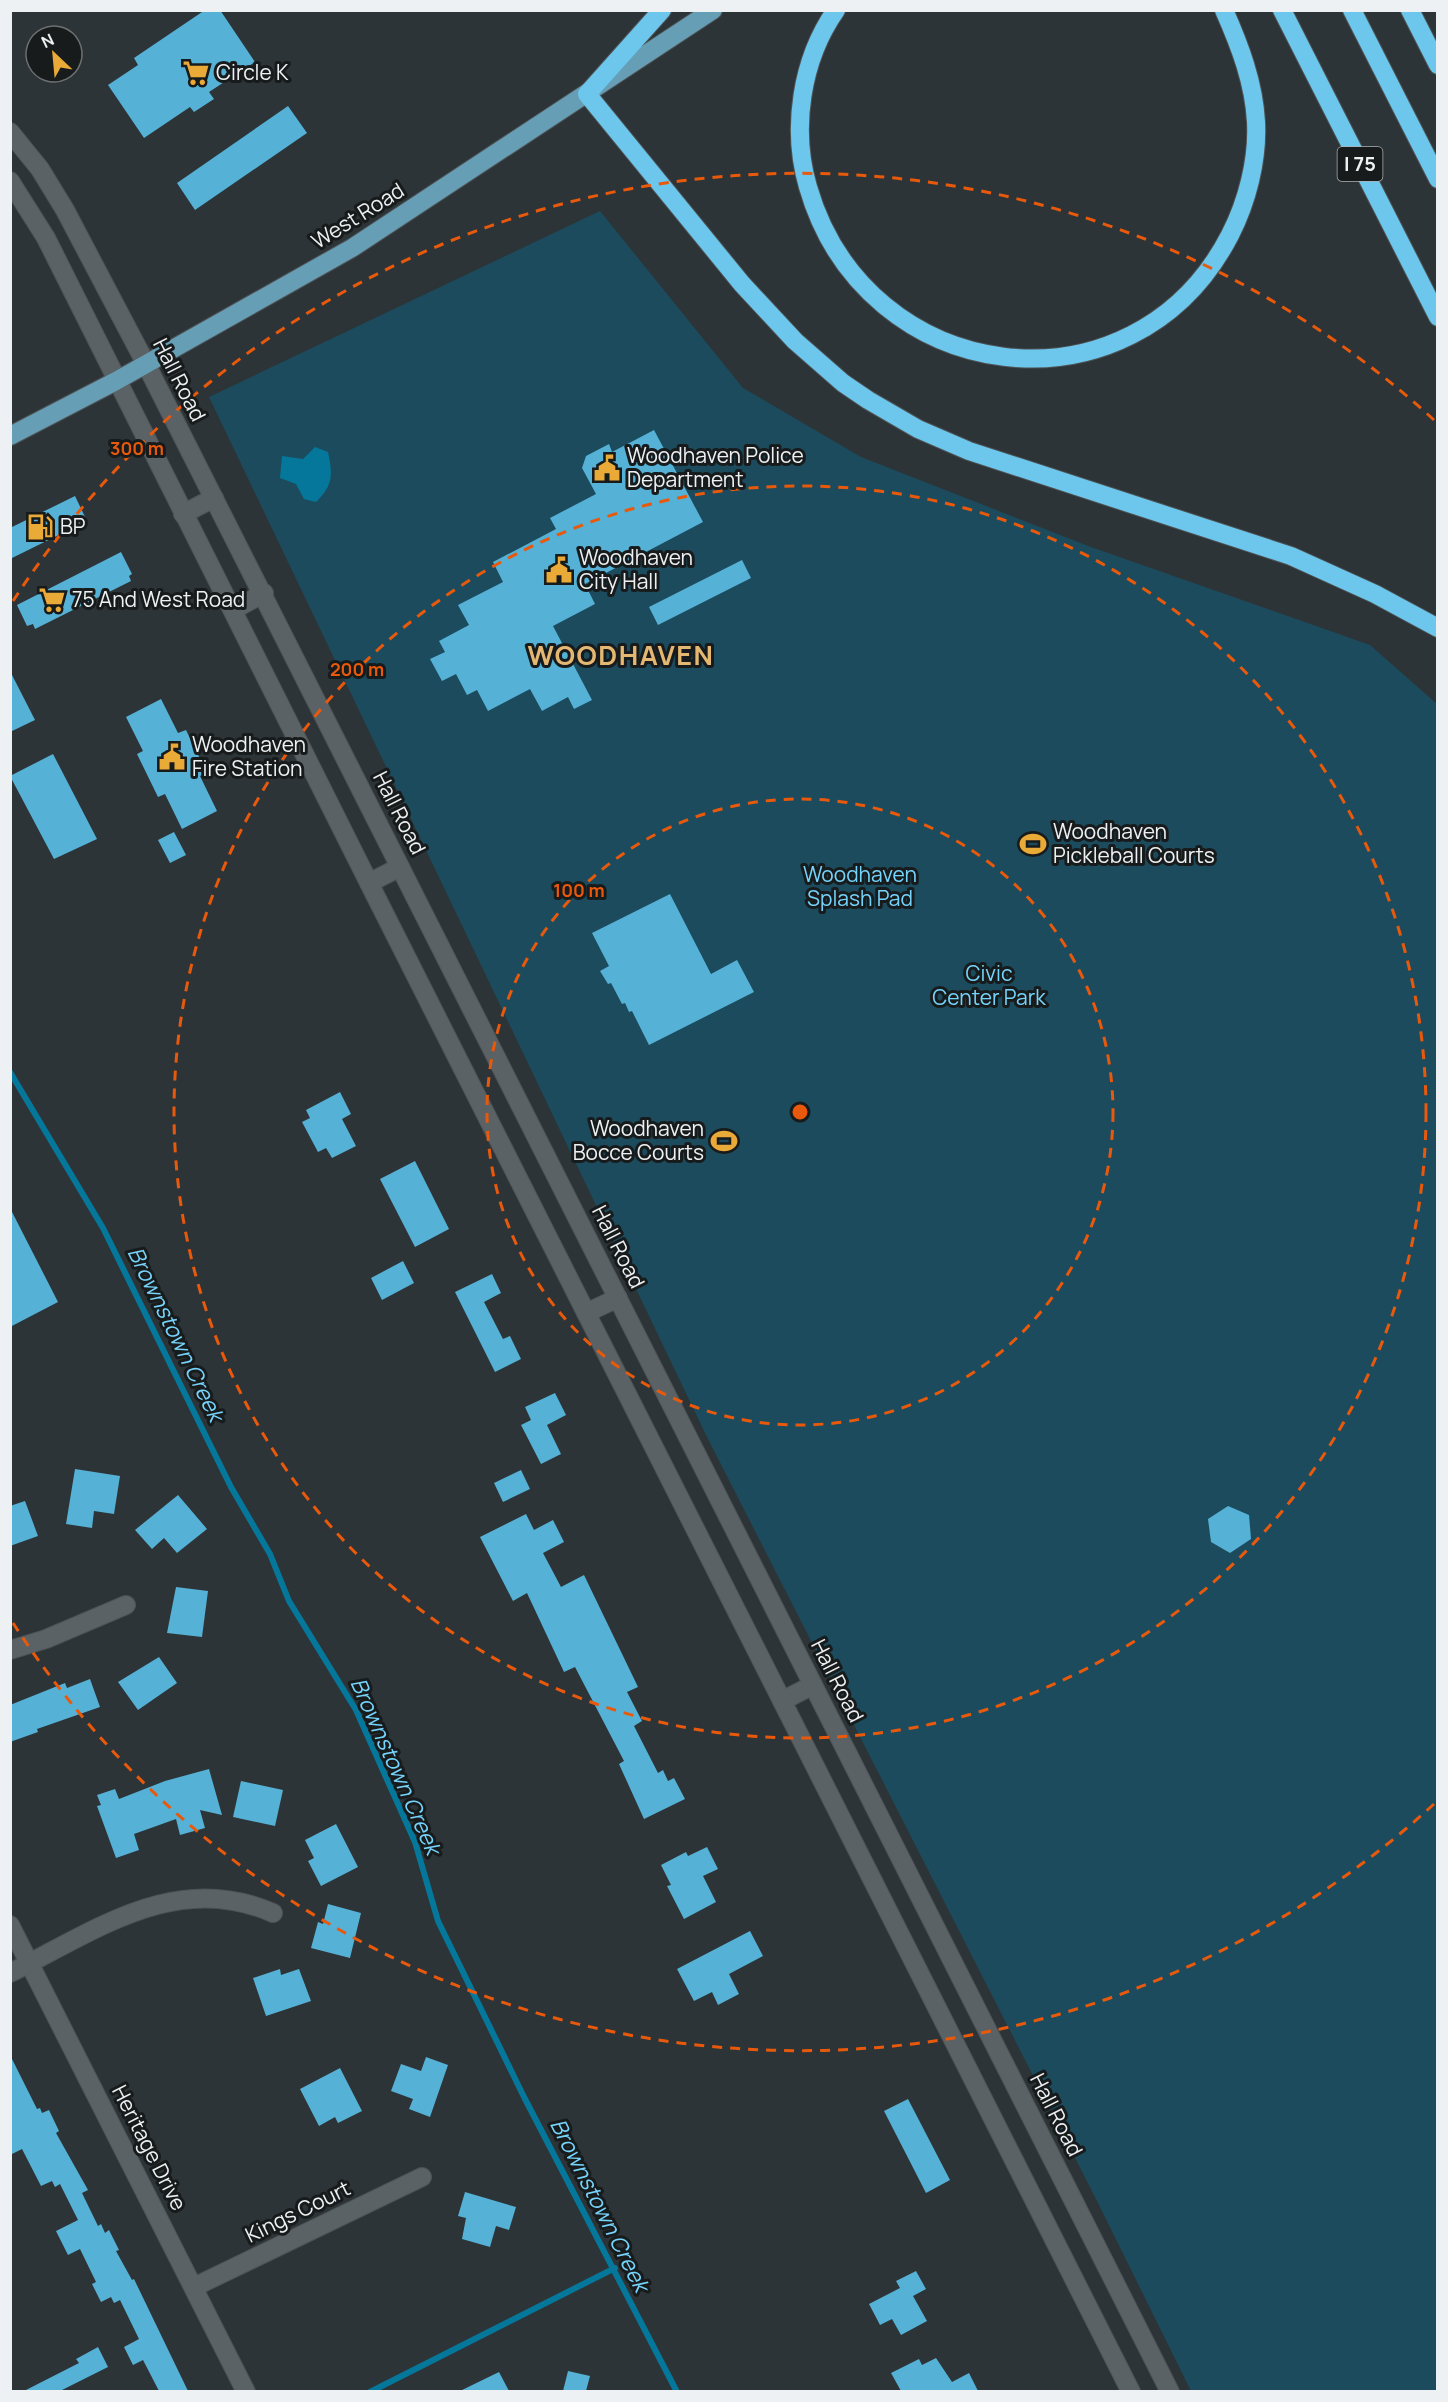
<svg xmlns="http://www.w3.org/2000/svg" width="1448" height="2402" font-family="Manrope,sans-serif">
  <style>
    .green { fill: #1c4b5d }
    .water { fill: #05779b }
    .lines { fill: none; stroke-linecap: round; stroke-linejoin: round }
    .stream { stroke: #05779b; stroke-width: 6 }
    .building { fill: #55b1d6 }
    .minor-casing { stroke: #4d5355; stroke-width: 20 }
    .major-casing { stroke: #4d5355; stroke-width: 20 }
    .highway-casing { stroke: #4d5355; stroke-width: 20 }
    .minor { stroke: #5b6265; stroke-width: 18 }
    .major { stroke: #669eb6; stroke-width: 18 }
    .highway { stroke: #6dc6ec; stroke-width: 18 }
    .ring { fill: none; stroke: #e8590c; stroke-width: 3; stroke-dasharray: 10 8 }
    .labels { text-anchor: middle; stroke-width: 6; stroke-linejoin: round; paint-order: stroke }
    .shield { fill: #181b1c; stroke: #adb1b2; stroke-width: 1.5 }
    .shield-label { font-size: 20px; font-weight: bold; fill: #edf1f3 }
    .poi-label { font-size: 21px; fill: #edf1f3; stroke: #181b1c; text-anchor: start }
    .street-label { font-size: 21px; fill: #edf1f3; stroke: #181b1c }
    .park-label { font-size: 21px; fill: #75d4fc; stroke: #181b1c }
    .water-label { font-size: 22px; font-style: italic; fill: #76d4fc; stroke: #181b1c }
    .district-label { font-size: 27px; font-weight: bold; letter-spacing: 1.5px; fill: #e4b873; stroke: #181b1c }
    .centre { fill: #e8590c; stroke: #181b1c; stroke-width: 3 }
    .ring-label { font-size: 18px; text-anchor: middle; font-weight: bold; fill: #e8590c; stroke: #181b1c; stroke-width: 6; stroke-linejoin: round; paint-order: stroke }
  </style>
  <rect width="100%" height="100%" fill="#2d3437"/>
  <path class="green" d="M600,211L743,388L861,457L1091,547L1370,645L1437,704V2391H1191L1096,2199L706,1435L209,397Z"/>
  <path class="water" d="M315,447L328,452C333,476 333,485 316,502L304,499L296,484L280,478L282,456L303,459Z"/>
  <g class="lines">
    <g class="stream">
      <path d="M10,1072L103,1228L231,1487L270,1554L289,1601L356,1710L415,1842L438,1921L524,2097L677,2392"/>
      <path d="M370,2392L615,2268"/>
    </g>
  </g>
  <g class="building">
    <path d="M205,10H220L255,62L209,92L214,99L194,112L190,107L144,138L108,85L138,65L134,58Z"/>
    <path d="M288,106L307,133L195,210L177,183Z"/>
    <path d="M654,430L703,522L585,584L595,604L553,626L592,700L574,709L568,697L542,711L530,689L488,711L477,690L467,695L456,674L442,681L430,659L445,652L439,641L469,625L458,605L503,582L493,562L556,529L550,518L596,494L582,468L586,456L609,444L612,452Z"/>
    <path d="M75,496L87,521L10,559V528Z"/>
    <path d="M121,552L132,574L129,576L131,581L35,629L33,624L27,626L17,605Z"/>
    <path d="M742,560L751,578L658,625L649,607Z"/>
    <path d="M10,671L35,720L10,732Z"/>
    <path d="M161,699L178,733L186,730L207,773L200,776L217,811L182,829L165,794L158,797L137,754L143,751L126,717Z"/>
    <path d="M53,754L97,839L54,859L10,776Z"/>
    <path d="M174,832L186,855L170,863L158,840Z"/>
    <path d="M670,894L711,974L737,960L754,992L649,1045L632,1011L629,1012L625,1003L622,1004L611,983L608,984L600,971L609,966L592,933Z"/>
    <path d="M340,1092L351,1114L342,1119L356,1146L332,1158L326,1148L318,1152L302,1122L310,1118L306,1110Z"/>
    <path d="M415,1161L449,1229L415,1247L380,1179Z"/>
    <path d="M10,1208L58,1302L10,1327Z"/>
    <path d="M403,1261L414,1283L382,1300L371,1278Z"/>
    <path d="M492,1274L501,1293L484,1302L503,1339L510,1336L521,1359L495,1372L455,1292Z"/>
    <path d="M555,1393L566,1415L547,1425L561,1454L541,1464L521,1425L531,1420L525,1407Z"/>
    <path d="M75,1469L120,1476L114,1514L94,1511L92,1528L66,1524Z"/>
    <path d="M521,1470L530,1489L503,1502L494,1483Z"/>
    <path d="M178,1495L207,1529L177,1553L164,1538L152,1549L135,1530Z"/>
    <path d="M25,1501L38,1536L10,1546V1506Z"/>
    <path d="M1228,1506L1249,1515L1251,1539L1230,1553L1211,1542L1208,1519Z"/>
    <path d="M526,1514L534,1530L553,1520L564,1542L543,1553L561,1587L584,1575L638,1687L627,1692L642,1721L634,1726L658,1773L663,1770L668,1781L674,1778L685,1799L644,1819L619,1764L624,1761L575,1667L564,1672L527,1593L513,1601L480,1537Z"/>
    <path d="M176,1587L208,1591L202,1637L167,1633Z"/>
    <path d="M159,1657L177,1683L138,1710L118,1682Z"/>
    <path d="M90,1679L100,1707L37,1729L38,1732L10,1742V1705L65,1683L67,1688Z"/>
    <path d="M209,1769L222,1815L200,1810L205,1828L180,1835L176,1819L134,1834L139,1850L116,1858L97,1806L101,1805L97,1795L115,1789L119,1799L165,1781Z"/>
    <path d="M241,1781L283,1790L275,1826L233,1817Z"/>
    <path d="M336,1824L358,1867L321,1886L308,1861L314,1858L305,1840Z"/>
    <path d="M707,1847L718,1869L703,1876L716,1902L684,1919L667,1886L671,1885L661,1865L686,1852L688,1856Z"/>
    <path d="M328,1904L361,1913L350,1958L311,1948L318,1922L323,1924Z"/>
    <path d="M750,1931L763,1956L729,1974L739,1994L718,2005L712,1992L694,2001L677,1969Z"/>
    <path d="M280,1969L281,1975L299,1969L311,2001L266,2016L253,1978Z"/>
    <path d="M10,2055L37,2109L40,2108L42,2113L49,2110L59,2131L56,2133L88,2190L82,2193L98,2226L101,2224L105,2233L109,2230L119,2250L116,2251L132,2280L134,2279L188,2391H159L143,2360L133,2365L124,2347L139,2339L120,2300L114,2303L111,2297L101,2302L92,2284L96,2282L80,2249L68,2255L56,2231L78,2220L60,2184L55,2187L52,2181L41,2186L22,2149L10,2155Z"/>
    <path d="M426,2057L448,2065L430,2117L409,2109L413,2099L391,2091L401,2064L421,2071Z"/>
    <path d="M340,2068L362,2111L338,2123L335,2117L319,2126L300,2089Z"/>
    <path d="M908,2099L950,2180L926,2193L884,2111Z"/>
    <path d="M465,2192L516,2207L509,2230L496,2226L490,2247L462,2239L466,2218L458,2216Z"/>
    <path d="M916,2271L926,2289L913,2296L927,2321L901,2335L892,2319L880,2325L869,2304L900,2288L896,2281Z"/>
    <path d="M98,2347L108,2367L60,2391H24L79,2363L76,2359Z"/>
    <path d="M936,2358L952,2382L969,2373L978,2391H901L891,2373L919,2359L922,2365Z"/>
    <path d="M568,2371L590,2376L586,2391H563Z"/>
    <path d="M499,2372L509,2391H460Z"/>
  </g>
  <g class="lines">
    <g class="minor-casing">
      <g id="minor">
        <path d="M10,132L40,169L65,210L146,364L1170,2392"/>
        <path d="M10,181L46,238L369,883L1131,2392"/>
        <path d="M183,514L214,498"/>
        <path d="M233,610L264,593"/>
        <path d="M369,883L400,867"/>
        <path d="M586,1313L618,1298"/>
        <path d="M10,1650L46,1639L126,1605"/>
        <path d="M782,1701L813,1685"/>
        <path d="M10,1925L246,2392"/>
        <path d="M10,1973C95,1931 176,1870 273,1913"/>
        <path d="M194,2287L422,2177"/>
      </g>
    </g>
    <g class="major-casing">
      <path id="major" d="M10,436L116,381L352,248L713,10"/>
    </g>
    <g class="highway-casing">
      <g id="highway">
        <path d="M662,10L587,94L742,284L795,341L843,383L868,400L918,429L969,451L1291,556L1375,594L1438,628"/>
        <path d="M836,10C801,60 791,129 808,187C866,388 1133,423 1230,235C1247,202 1258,160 1256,122C1254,83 1240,46 1224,10"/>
        <path d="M1282,10L1438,317"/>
        <path d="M1352,10L1438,179"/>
        <path d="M1410,10L1438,65"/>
      </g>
    </g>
    <use href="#minor" class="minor"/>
    <use href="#major" class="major"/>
    <use href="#highway" class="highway"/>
  </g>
  <g class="ring">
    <circle cx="800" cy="1112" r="313"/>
    <circle cx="800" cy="1112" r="626"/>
    <path d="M1434 1804A938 938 0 0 1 13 1623M13 601A938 938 0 0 1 1434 420"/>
  </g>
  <defs>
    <g id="supermarket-bare" transform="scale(2.07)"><path d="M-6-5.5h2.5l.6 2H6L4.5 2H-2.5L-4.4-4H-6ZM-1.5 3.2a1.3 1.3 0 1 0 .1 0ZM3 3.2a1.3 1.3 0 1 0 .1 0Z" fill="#eaaa38" stroke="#181b1c" stroke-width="2.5" paint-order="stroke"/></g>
    <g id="civic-bare" transform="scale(2.07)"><path d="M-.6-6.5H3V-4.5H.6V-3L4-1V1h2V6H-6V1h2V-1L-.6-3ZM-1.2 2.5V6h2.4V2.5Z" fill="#eaaa38" stroke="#181b1c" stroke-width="2.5" paint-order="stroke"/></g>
    <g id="fuel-bare" transform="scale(2.07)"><path d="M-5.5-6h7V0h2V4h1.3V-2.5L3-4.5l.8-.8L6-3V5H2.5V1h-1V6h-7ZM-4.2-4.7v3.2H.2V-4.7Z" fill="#eaaa38" stroke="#181b1c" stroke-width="2.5" paint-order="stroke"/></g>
    <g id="stadium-bare" transform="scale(2.07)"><path d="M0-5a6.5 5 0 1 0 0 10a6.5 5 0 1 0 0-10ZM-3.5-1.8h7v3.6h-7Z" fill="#eaaa38" stroke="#181b1c" stroke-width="2.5" paint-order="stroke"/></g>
  </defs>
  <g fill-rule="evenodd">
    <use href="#supermarket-bare" x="196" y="73"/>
    <use href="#civic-bare" x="607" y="468"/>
    <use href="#fuel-bare" x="40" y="527"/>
    <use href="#civic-bare" x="559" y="570"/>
    <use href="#supermarket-bare" x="52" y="600"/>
    <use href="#civic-bare" x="172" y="757"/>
    <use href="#stadium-bare" x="1033" y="844"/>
    <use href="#stadium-bare" x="724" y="1141"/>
  </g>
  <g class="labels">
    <rect class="shield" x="1337.5" y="147" width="45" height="34" rx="4.5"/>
    <g class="shield-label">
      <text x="1360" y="171">I 75</text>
    </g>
    <g class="poi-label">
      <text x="216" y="80">Circle K</text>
      <text x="627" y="463">Woodhaven Police<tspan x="627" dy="24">Department</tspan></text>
      <text x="60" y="534">BP</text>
      <text x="579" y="565">Woodhaven<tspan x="579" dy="24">City Hall</tspan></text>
      <text x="72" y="607">75 And West Road</text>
      <text x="192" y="752">Woodhaven<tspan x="192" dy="24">Fire Station</tspan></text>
      <text x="1053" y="839">Woodhaven<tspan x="1053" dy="24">Pickleball Courts</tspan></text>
      <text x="704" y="1136" text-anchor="end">Woodhaven<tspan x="704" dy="24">Bocce Courts</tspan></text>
    </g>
    <g class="street-label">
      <text transform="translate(358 216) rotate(-32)" y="7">West Road</text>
      <text transform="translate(179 380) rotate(63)" y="7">Hall Road</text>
      <text transform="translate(399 813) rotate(63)" y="7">Hall Road</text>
      <text transform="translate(618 1247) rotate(63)" y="7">Hall Road</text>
      <text transform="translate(837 1681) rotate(63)" y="7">Hall Road</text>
      <text transform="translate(1056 2115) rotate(63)" y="7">Hall Road</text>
      <text transform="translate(149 2148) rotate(63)" y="7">Heritage Drive</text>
      <text transform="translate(298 2212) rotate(-26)" y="7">Kings Court</text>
    </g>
    <g class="park-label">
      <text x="860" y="882">Woodhaven<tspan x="860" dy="24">Splash Pad</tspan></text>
      <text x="989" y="981">Civic<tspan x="989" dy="24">Center Park</tspan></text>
    </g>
    <g class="water-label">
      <text transform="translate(176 1334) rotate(64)" y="8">Brownstown Creek</text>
      <text transform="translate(396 1766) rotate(66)" y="8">Brownstown Creek</text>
      <text transform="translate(600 2205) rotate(63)" y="8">Brownstown Creek</text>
    </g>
    <g class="district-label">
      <text x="621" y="665">WOODHAVEN</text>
    </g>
  </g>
  <circle cx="800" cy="1112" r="9" class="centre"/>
  <g class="ring-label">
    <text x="137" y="455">300 m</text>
    <text x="357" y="676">200 m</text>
    <text x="579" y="897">100 m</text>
  </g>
  <rect width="1448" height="2402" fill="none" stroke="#edf1f3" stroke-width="24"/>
  <g transform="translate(54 54) rotate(334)"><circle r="28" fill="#181b1c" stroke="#6d7172" stroke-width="1.5"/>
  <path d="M0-4.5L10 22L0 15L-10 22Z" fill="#eaaa38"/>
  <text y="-9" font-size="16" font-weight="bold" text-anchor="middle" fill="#edf1f3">N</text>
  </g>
</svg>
